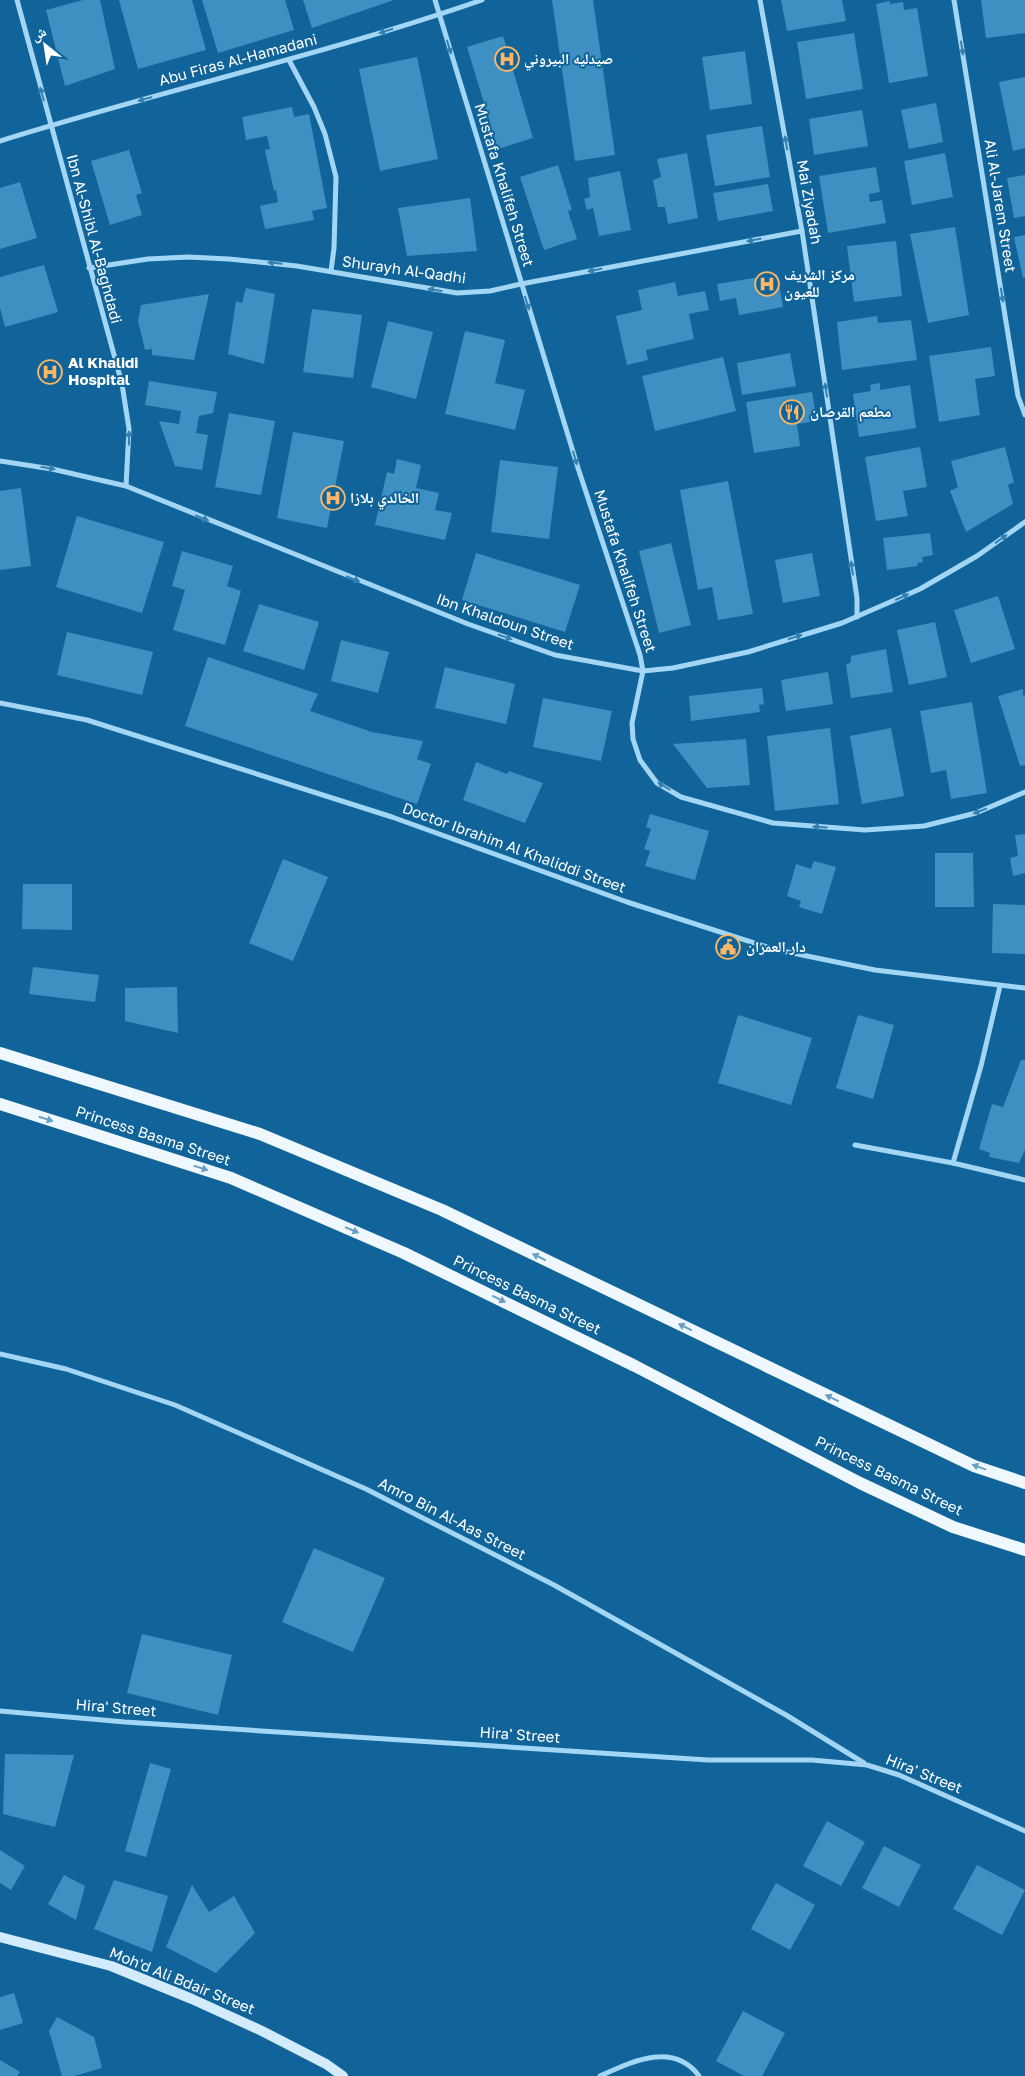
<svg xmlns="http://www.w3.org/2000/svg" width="1025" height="2076" font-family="'Golos Text','Noto Naskh Arabic',sans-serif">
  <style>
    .building { fill: #3e90c2 }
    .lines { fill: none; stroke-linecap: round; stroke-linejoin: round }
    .street { stroke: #a2d6f4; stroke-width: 5 }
    .secondary { stroke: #d2ecfd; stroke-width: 10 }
    .primary { stroke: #eff8ff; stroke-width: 12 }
    .oneway { fill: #3480b0 }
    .oneway2 { fill: #699fc2 }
    .labels { text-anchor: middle; stroke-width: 4; stroke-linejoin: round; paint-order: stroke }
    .poi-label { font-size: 15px; font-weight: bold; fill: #fff; stroke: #106499; text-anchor: start }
    .street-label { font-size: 15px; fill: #fff; stroke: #106499 }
  </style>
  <rect width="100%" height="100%" fill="#106499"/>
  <g class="building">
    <path d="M83,0H100L115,69L65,86L46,10Z"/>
    <path d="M119,0H192L206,50L138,69Z"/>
    <path d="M202,0H285L294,30L218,53Z"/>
    <path d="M303,0H394L312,28Z"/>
    <path d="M552,0H593L615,155L575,161Z"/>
    <path d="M781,0H842L846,21L787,31Z"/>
    <path d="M981,0H1025V33L986,38Z"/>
    <path d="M890,1V4L903,2L904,10L917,8L928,76L889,83L876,4Z"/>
    <path d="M854,33L863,89L806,99L797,42Z"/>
    <path d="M503,36L533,138L498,149L467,47Z"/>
    <path d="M745,51L752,104L710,110L702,57Z"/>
    <path d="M417,57L438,159L380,171L359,69Z"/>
    <path d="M1025,77V148L1013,151L999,82Z"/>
    <path d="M936,103L943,142L909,149L901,110Z"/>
    <path d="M292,107L294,117L309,114L327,208L312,211L314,220L265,229L260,206L278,202L276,190L274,191L265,150L270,149L267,136L246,140L242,117Z"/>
    <path d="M862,110L868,146L814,155L809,119Z"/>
    <path d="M762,126L770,177L715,186L706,135Z"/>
    <path d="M129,150L142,193L136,195L142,215L110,225L91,161Z"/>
    <path d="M687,153L698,218L668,224L665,207H658L653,180L661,177L657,159Z"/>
    <path d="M945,153L953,197L912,205L904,161Z"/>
    <path d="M558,165L572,210L568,211L577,239L544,250L520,177Z"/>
    <path d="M876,167L880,192L869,194L870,202L882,200L886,223L828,233L819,176Z"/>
    <path d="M620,171L631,230L599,236L593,208L587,210L584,199L590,197L588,178Z"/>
    <path d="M1025,175V216L1014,218L1007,178Z"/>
    <path d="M20,182L37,238L0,249V188Z"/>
    <path d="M768,184L773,211L718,221L713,193Z"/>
    <path d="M470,198L477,251L407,256L398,208Z"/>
    <path d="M955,227L969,315L928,323L910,234Z"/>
    <path d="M1025,235V277L1023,278L1014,237Z"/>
    <path d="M896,241L902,296L854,302L847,246Z"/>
    <path d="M44,265L58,312L5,327L0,308V277Z"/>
    <path d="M777,274L783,307L739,315L736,298L720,301L717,284Z"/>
    <path d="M675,282L678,296L705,291L709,310L689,314L694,339L646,350L648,360L627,365L616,316L642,310L638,290Z"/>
    <path d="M246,288L275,294L264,364L228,354L236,301L242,303Z"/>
    <path d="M209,294L194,360L152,355V349L145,350L138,321L141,305Z"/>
    <path d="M312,309L362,315L353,378L303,372Z"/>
    <path d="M877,316L878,323L911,320L917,360L842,370L837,322Z"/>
    <path d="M388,321L433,332L416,399L371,387Z"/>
    <path d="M465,331L505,340L495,383L525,390L515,430L445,414Z"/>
    <path d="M991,347L995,376L975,379L980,415L939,422L929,356Z"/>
    <path d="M790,353L796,386L742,395L737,363Z"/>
    <path d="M723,357L736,411L655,431L642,376Z"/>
    <path d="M149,381L217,392L213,413L199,416L196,433L208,435L202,470L175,466L159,421L179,424L181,411L145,405Z"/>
    <path d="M880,383V390L910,385L916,428L859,437L853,394L871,391L870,385Z"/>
    <path d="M812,392L817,421L797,424L800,446L754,453L746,402Z"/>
    <path d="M229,413L275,421L261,495L215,487Z"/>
    <path d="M293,432L344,441L327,528L277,518Z"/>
    <path d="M920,447L927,487L903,491L908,516L876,521L865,457Z"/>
    <path d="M1005,447L1014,482L1008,485L1013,504L966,532L950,491L958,487L951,461Z"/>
    <path d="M397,459L421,465L416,488L439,493L435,510L452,513L445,540L375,525L387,472L394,474Z"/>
    <path d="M500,460L558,467L549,539L491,532Z"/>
    <path d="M728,481L753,614L718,620L712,587L698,590L680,490Z"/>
    <path d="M21,488L31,566L0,570V491Z"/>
    <path d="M77,516L164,542L142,613L56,587Z"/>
    <path d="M930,533L933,555L922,557L923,562L917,563L918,566L887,570L883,538Z"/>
    <path d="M671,543L691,625L659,633L639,551Z"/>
    <path d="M182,551L233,566L227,586L241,591L225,645L173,630L185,590L172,586Z"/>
    <path d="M476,553L580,585L565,632L462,600Z"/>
    <path d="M812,553L820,596L783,603L775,560Z"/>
    <path d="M998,596L1015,649L971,663L954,610Z"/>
    <path d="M259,604L319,622L304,670L243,651Z"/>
    <path d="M935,622L947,677L909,685L897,630Z"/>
    <path d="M67,632L153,652L142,695L57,675Z"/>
    <path d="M341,640L389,652L378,693L331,681Z"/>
    <path d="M886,649L893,692L851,698L846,665L851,662V656Z"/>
    <path d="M208,657L318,694L310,711L372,732L423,741L417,759L431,764L417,804L185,726Z"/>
    <path d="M445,667L515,684L506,724L435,708Z"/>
    <path d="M828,672L833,704L786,711L781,680Z"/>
    <path d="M762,688L764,704L759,705L760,712L691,721L689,696Z"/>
    <path d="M1023,689V696L1025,695V765L1020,766L998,696Z"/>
    <path d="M543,698L612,711L601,761L533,747Z"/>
    <path d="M972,702L987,793L951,799L946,770L931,773L920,711Z"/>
    <path d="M830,728L839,804L775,811L767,736Z"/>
    <path d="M891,728L904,796L862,804L850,736Z"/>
    <path d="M746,739L750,785L707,788L673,744Z"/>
    <path d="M476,762L507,774L509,771L543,783L525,823L463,800Z"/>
    <path d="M650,814L709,831L695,880L645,866L650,851L644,849L651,829L646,827Z"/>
    <path d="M1025,834V873L1013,876L1010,858L1018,856L1015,835Z"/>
    <path d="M935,853H973L974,907H935Z"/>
    <path d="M283,859L328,877L293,961L249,943Z"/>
    <path d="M814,861L836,867L822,914L799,907L801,901L787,896L796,864L811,869Z"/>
    <path d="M23,884H72V930L22,929Z"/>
    <path d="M993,904L1025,905V954L992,953Z"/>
    <path d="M33,967L99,975L95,1002L29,994Z"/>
    <path d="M177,987L178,1033L125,1021V988Z"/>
    <path d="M738,1015L812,1038L791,1105L718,1083Z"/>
    <path d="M858,1015L894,1025L873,1099L836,1088Z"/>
    <path d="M1021,1060H1025V1150L1019,1163L989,1157L990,1153L979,1149L992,1104L1003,1107Z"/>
    <path d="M314,1548L385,1578L353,1652L282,1622Z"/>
    <path d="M142,1634L232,1655L218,1715L127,1693Z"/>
    <path d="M5,1754L74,1755L55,1827L3,1814Z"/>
    <path d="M150,1763L171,1769L146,1857L125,1851Z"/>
    <path d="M827,1821L865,1842L841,1886L803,1866Z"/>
    <path d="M884,1846L921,1865L899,1907L862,1888Z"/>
    <path d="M0,1850L25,1866L11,1890L0,1883Z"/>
    <path d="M977,1865L1025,1890L1002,1935L953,1909Z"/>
    <path d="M64,1875L85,1886L76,1920L48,1904Z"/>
    <path d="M114,1880L168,1896L152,1952L94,1929Z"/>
    <path d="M776,1883L815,1905L790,1950L751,1929Z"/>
    <path d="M192,1885L209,1912L234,1896L255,1933L216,1973L166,1947Z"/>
    <path d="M14,1993L23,2023L0,2030V1997Z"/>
    <path d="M743,2011L785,2033L762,2076H744L716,2061Z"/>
    <path d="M57,2017L94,2037L102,2068L74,2076H62L49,2031Z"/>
    <path d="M0,2060L20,2072L17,2076H0Z"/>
  </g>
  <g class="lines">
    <g class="street">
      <path d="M17,0L122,384L129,429L126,486"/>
      <path d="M435,0L578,468L640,655L643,671L632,723L633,739L640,760L657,783L681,797L773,823L865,830L924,826L976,813L1025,792"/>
      <path d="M760,0L802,231L857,598V617"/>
      <path d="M954,0L1018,396L1025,415"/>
      <path d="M289,60L314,107L325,134L336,177L334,248L331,271"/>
      <path d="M0,141C160,91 324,55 482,0"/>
      <path d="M89,268L148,259L188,257L229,259L297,266L457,293L490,291L521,284L802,231"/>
      <path d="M0,461L52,469L126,486L468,624L555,655L643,671L673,668L748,652L842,623L920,589L977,556L1025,522"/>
      <path d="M0,703L87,720L392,817L627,902L773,949L875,970L1025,988"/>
      <path d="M855,1145L953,1163L1025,1180"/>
      <path d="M953,1163L981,1066L1000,986"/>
      <path d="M0,1354L66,1369L175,1405L366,1489L554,1585L786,1715L864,1763"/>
      <path d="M0,1711L125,1722L708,1760H812L867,1765L899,1775L1025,1831"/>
      <path d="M600,2076C631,2062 673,2041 699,2076"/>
    </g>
    <path class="secondary" d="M0,1937L111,1966L192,1999L262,2031L326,2064L343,2076"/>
    <g class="primary">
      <path d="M0,1053L260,1134L442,1210L974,1466L1025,1483"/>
      <path d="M0,1104L231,1178L404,1253L635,1366L860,1483L953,1527L1025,1550"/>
    </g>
  </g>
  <defs><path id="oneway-solid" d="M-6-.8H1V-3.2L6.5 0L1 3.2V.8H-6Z" transform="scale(1.25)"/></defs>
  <g class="oneway">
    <use href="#oneway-solid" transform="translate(386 31) rotate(163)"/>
    <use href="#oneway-solid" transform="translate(449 47) rotate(73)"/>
    <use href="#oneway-solid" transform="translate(962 48) rotate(81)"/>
    <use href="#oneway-solid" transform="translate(42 94) rotate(-105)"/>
    <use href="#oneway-solid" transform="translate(145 99) rotate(164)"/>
    <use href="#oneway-solid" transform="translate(786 143) rotate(-100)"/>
    <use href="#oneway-solid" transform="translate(754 240) rotate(169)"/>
    <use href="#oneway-solid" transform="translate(275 263) rotate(-174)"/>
    <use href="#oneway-solid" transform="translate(595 270) rotate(169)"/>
    <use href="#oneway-solid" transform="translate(435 290) rotate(-171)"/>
    <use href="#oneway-solid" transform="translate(1002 295) rotate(81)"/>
    <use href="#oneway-solid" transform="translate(527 303) rotate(72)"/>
    <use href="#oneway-solid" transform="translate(826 390) rotate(-98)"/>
    <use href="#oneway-solid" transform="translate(129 438) rotate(-90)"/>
    <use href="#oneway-solid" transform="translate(575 458) rotate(74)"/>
    <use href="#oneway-solid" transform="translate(48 468) rotate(10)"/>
    <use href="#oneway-solid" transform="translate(202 518) rotate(22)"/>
    <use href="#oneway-solid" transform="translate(1001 539) rotate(-35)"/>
    <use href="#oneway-solid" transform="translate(852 568) rotate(-98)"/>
    <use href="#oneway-solid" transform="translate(353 579) rotate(22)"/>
    <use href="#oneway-solid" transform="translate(902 597) rotate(-24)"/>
    <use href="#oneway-solid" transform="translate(505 637) rotate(19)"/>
    <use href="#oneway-solid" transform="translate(795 637) rotate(-17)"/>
    <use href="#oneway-solid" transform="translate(664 786) rotate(-148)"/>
    <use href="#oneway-solid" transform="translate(980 811) rotate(159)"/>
    <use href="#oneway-solid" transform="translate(820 827) rotate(-176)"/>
  </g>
  <g class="oneway2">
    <use href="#oneway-solid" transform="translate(46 1119) rotate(18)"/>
    <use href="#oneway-solid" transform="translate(201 1168) rotate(18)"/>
    <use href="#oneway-solid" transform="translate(352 1230) rotate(23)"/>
    <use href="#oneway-solid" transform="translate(539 1257) rotate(-154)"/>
    <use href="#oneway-solid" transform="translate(499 1299) rotate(26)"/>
    <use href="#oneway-solid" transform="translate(685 1327) rotate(-154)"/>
    <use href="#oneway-solid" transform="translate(832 1398) rotate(-154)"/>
    <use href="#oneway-solid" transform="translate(979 1467) rotate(-160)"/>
  </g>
  <defs>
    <g id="hospital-ring" transform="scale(1.25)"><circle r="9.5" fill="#106499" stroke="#ffb765" stroke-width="1.5"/><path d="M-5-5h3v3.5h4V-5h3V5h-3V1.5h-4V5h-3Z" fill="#ffb765"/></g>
    <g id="restaurant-ring" transform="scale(1.25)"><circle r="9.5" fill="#106499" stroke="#ffb765" stroke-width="1.5"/><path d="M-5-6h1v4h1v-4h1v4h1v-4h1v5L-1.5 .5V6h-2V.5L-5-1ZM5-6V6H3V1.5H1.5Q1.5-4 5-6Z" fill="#ffb765"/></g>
    <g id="civic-ring" transform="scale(1.25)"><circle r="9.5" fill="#106499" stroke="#ffb765" stroke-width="1.5"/><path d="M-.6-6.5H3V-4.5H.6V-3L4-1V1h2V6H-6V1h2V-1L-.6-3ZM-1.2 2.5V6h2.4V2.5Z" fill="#ffb765"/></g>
  </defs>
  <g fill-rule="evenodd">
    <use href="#hospital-ring" x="507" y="59"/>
    <use href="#hospital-ring" x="767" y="284"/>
    <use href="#hospital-ring" x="50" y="372"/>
    <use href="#restaurant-ring" x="792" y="412"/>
    <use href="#hospital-ring" x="333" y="498"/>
    <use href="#civic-ring" x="728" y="947"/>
  </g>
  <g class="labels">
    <g class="poi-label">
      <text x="524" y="64">صيدليه البيروني</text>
      <text x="784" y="280">مركز الشريف<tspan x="784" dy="17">للعيون</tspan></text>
      <text x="68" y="368">Al Khalidi<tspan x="68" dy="17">Hospital</tspan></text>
      <text x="810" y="417">مطعم القرصان</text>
      <text x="350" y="503">الخالدي بلازا</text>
      <text x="746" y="952">دار العمران</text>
    </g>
    <g class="street-label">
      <text transform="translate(238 60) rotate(-15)" y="5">Abu Firas Al-Hamadani</text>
      <text transform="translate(504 185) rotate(73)" y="5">Mustafa Khalifeh Street</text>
      <text transform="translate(809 202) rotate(80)" y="5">Mai Ziyadah</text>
      <text transform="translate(1000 206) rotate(81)" y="5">Ali Al-Jarem Street</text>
      <text transform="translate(94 239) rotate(75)" y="5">Ibn Al-Shibl Al-Baghdadi</text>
      <text transform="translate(404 270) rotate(8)" y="5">Shurayh Al-Qadhi</text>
      <text transform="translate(625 571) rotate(72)" y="5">Mustafa Khalifeh Street</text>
      <text transform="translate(505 622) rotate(19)" y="5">Ibn Khaldoun Street</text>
      <text transform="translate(514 848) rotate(20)" y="5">Doctor Ibrahim Al Khaliddi Street</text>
      <text transform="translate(153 1136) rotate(18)" y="5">Princess Basma Street</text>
      <text transform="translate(527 1295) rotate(26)" y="5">Princess Basma Street</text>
      <text transform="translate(889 1476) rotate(26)" y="5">Princess Basma Street</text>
      <text transform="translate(452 1519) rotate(27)" y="5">Amro Bin Al-Aas Street</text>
      <text transform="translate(116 1708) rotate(5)" y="5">Hira' Street</text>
      <text transform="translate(520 1735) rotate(4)" y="5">Hira' Street</text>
      <text transform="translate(924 1774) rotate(22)" y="5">Hira' Street</text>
      <text transform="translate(182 1981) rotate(22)" y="5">Moh'd Ali Bdair Street</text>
    </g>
  </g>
  <g transform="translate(45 45) rotate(330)" stroke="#106499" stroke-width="4" paint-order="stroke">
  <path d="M0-4L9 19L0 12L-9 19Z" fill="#ffffff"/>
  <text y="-8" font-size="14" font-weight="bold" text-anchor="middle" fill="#ffffff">ش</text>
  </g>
</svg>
